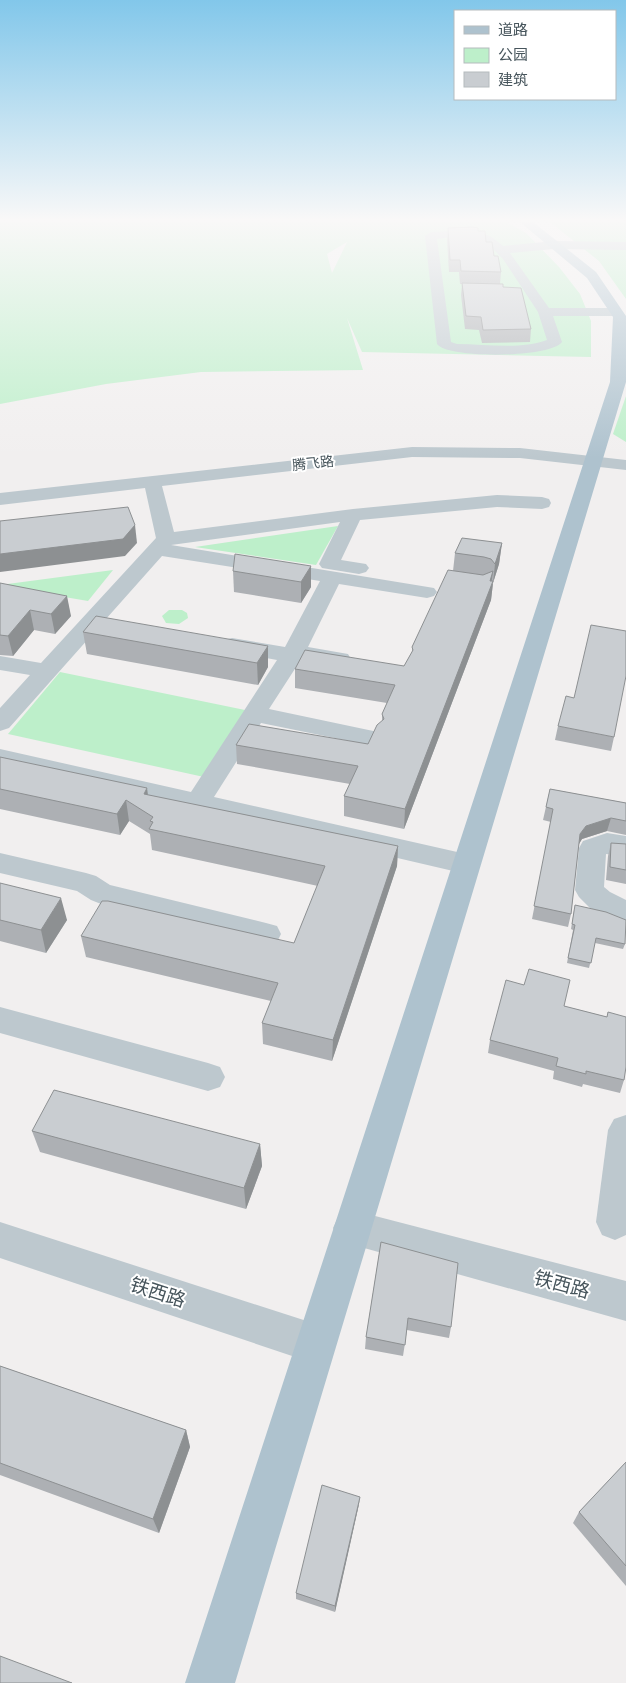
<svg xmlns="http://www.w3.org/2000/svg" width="626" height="1683" font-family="'Roboto Condensed','Noto Sans SC',sans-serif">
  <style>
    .green { fill: #bdefca; fill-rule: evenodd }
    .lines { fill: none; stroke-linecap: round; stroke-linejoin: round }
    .minor { fill: #bdc8ce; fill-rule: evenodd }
    .major { fill: #aec2ce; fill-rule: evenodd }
    .wall { fill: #adb0b4 }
    .shaded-wall { fill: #8d9092 }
    .building { fill: #c9cdd1; stroke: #8d9092 }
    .labels { text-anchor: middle; stroke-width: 4; stroke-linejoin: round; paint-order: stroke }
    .far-street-label { font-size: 14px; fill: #47555c; stroke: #fff }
    .near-street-label { font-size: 19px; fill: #47555c; stroke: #fff }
  </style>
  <rect width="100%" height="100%" fill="#f1efef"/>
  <g class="green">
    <path d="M0,222H506L526,233L559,267L580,294L591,321V357L362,352L347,318L363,370L201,372L106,384L0,404ZM347,242L332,273L327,254Z"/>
    <path d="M550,222H626V299L599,261Z"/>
    <path d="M626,396V442L613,434Z"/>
    <path d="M338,526L316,565L195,547Z"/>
    <path d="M113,570L88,601L0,586V585Z"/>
    <path d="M169,610H182L187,613L188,618L179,624L166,623L162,616Z"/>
    <path d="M60,672L245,710L204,777L8,734Z"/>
  </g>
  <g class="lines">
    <g class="minor">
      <path d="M452,231C474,231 486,230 503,246L554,241L626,242V250L554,249L510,253L549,308H616L623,312L616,316H553L562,342C551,358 448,359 437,344L425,236L431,232ZM452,237H474L484,240L503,259L538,312L547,340C520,350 486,344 457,344L451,342L437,239Z"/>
      <path d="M412,447L520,448L626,460V470L520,458L412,457L162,486L174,532L353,509L497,495L542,497L549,499L551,503L549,507L542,509L497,507L360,520L341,560L366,564L369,568L366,572L359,574L322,568L319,564L340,522L171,545L434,588L437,592L434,596L427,598L339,584L308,647L348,654L351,659L348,664L340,666L300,661L269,709L378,732L381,737L378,742L369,745L261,723L214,797L466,854L476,857L480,864L476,871L466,874L0,765V749L191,792L277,660L224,650L221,645L224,640L232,638L285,647L320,581L162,556L9,728L0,731V708L30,675L0,670V656L41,663L156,538L145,488L0,505V493Z"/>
      <path d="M607,833L626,836V856L606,854L604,887L610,892L626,900V924L590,908L579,897L575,890L579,848L583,841Z"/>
      <path d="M0,853L86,873L96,876L110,885L266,923L277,926L281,934L277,942L266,945L101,904L91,900L77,891L0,873Z"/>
      <path d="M0,1007L208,1063L220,1067L225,1077L220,1087L208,1091L0,1033Z"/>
      <path d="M626,1115V1235L615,1240L602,1235L596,1222L608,1130L614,1119Z"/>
      <path d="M352,1210L626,1281V1321L339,1241L333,1228L339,1215Z"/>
      <path d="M0,1222L316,1324L330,1330L336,1344L330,1358L316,1364L0,1258Z"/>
    </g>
    <path class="major" d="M520,222H533L596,272L626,316V382L235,1683H185L610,382L613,317L587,278Z"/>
  </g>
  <g class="wall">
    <path d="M448,228L478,231L486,242L494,256L501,272L500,284L503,287L531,329L530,342L482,343L479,330L465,329L461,295L462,284H460L459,272H449L447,240Z"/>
    <path d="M502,543L499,564L493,583L491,600L404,829L344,816V796L350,784L237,764L236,745L368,744L382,721V714L387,703L295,688V669L404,666L412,652V647L453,571L455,553Z"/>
    <path d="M311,566V587L301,603L234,592L233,571Z"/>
    <path d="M0,583L71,616L55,634L34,630L13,656L0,655Z"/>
    <path d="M83,632L268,646V667L258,685L87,654Z"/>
    <path d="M558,726L614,737L611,751L555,740Z"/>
    <path d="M0,757L148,795L398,846L397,866L332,1061L263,1044L262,1023L271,1001L86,957L81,936L294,943L318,886L152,850L150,834L129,821L120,835L0,809Z"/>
    <path d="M550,789L626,803V835L607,831L582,839L579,844L571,914L568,927L532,919L551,822L543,820Z"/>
    <path d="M611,843L626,844V884L606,880L608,856Z"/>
    <path d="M0,883L67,920L46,953L0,941Z"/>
    <path d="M574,910L625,944L623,949L595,943L589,968L567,963L573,930L571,929Z"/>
    <path d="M564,1006L607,1017L608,1012L624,1080L620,1093L583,1084L582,1087L553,1079L554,1071L488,1053L490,1040Z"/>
    <path d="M32,1131L260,1144L262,1166L246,1209L40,1152Z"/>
    <path d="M381,1242L451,1327L449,1338L407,1330L403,1356L365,1349L366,1337Z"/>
    <path d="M0,1366L186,1430L190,1447L159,1533L0,1475Z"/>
    <path d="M626,1462V1586L573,1523L579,1512Z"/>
    <path d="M359,1504L335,1612L296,1599V1593Z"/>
  </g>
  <g class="shaded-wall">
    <path d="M135,525L137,543L125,556L0,572V554Z"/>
    <path d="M502,543L499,564L493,583L491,600L404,829L405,809L493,571L491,586L493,583L495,564Z"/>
    <path d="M311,566V587L301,603V582Z"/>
    <path d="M67,596L71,616L55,634L51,614Z"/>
    <path d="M30,610L34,630L13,656L8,636Z"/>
    <path d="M268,646V667L258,685L257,663Z"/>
    <path d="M147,788L150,809L144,794Z"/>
    <path d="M126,800L129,821L120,835L117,814Z"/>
    <path d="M611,818L607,831L582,839L577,847L580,834L586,826Z"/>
    <path d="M398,846L397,866L332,1061L333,1040Z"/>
    <path d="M61,898L67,920L46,953L41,930Z"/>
    <path d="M260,1144L262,1166L246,1209L244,1188Z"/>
    <path d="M186,1430L190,1447L159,1533L153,1519Z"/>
    <path d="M360,1497L359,1504L335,1612V1606Z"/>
  </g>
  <g class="building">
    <path d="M473,227L478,228V231H485L486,242H492L494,256H498L501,272L461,271L460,260H450L448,228Z"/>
    <path d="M462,283L503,284V287L521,288L531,329L483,330L481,317L466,316Z"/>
    <path d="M128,507L135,525L123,539L0,554V521Z"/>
    <path d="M462,538L502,543L495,564L491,559L484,557L455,553Z"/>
    <path d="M235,554L311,566L301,582L233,571Z"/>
    <path d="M448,570L483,575L493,571L490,581H493L405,809L344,796L358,766L236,745L249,724L368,744L377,725L384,719L382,714L395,685L295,669L305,650L404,666L413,650L412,647Z"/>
    <path d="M0,583L67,596L51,614L30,610L8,636L0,635Z"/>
    <path d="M96,616L268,646L257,663L83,632Z"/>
    <path d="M591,625L626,631V676L614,737L558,726L566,696L574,698Z"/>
    <path d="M0,757L147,788L144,794L398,846L333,1040L262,1023L278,983L81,936L102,901H108L294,943L325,866L149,829L153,822L150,821L153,817L126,800L117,814L0,789Z"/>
    <path d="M550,789L626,803V821L611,818L586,826L580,834L571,914L534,906L553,809L546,807Z"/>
    <path d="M611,843L626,844V870L610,867Z"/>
    <path d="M0,883L61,898L41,930L0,920Z"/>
    <path d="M575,905L606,912L626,920L625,944L596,938L591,963L568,958L575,925L572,924Z"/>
    <path d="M529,969L570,980L564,1006L607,1017L608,1012L626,1017V1067L624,1080L586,1071V1074L556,1066L558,1058L490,1040L506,980L524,985Z"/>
    <path d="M54,1090L260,1144L244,1188L32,1131Z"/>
    <path d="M381,1242L458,1263L451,1327L408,1318L405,1345L366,1337Z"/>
    <path d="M0,1366L186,1430L153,1519L0,1463Z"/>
    <path d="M626,1462V1566L579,1512Z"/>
    <path d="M322,1485L360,1497L335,1606L296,1593Z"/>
    <path d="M0,1656L72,1683H0Z"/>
  </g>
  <linearGradient id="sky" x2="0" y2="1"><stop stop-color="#82c7ea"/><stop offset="0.48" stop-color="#f9f8f8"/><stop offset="1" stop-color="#f9f8f8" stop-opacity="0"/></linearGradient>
  <rect width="626" height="458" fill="url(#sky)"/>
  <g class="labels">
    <g class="far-street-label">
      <text transform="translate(313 463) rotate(-6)" y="5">腾飞路</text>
    </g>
    <g class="near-street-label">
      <text transform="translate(562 1284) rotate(15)" y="7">铁西路</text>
      <text transform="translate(158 1292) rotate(18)" y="7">铁西路</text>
    </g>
  </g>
  <rect x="454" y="10" width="162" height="90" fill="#ffffff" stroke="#b5bbbe"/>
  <rect x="464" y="26" width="25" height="8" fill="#aec2ce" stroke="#b5bbbe"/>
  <text x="498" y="35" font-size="15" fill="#47555c">道路</text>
  <rect x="464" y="48" width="25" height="15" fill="#bdefca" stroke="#b5bbbe"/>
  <text x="498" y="60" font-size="15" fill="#47555c">公园</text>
  <rect x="464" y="72" width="25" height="15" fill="#c9cdd1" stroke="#b5bbbe"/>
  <text x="498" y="85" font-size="15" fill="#47555c">建筑</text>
</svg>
